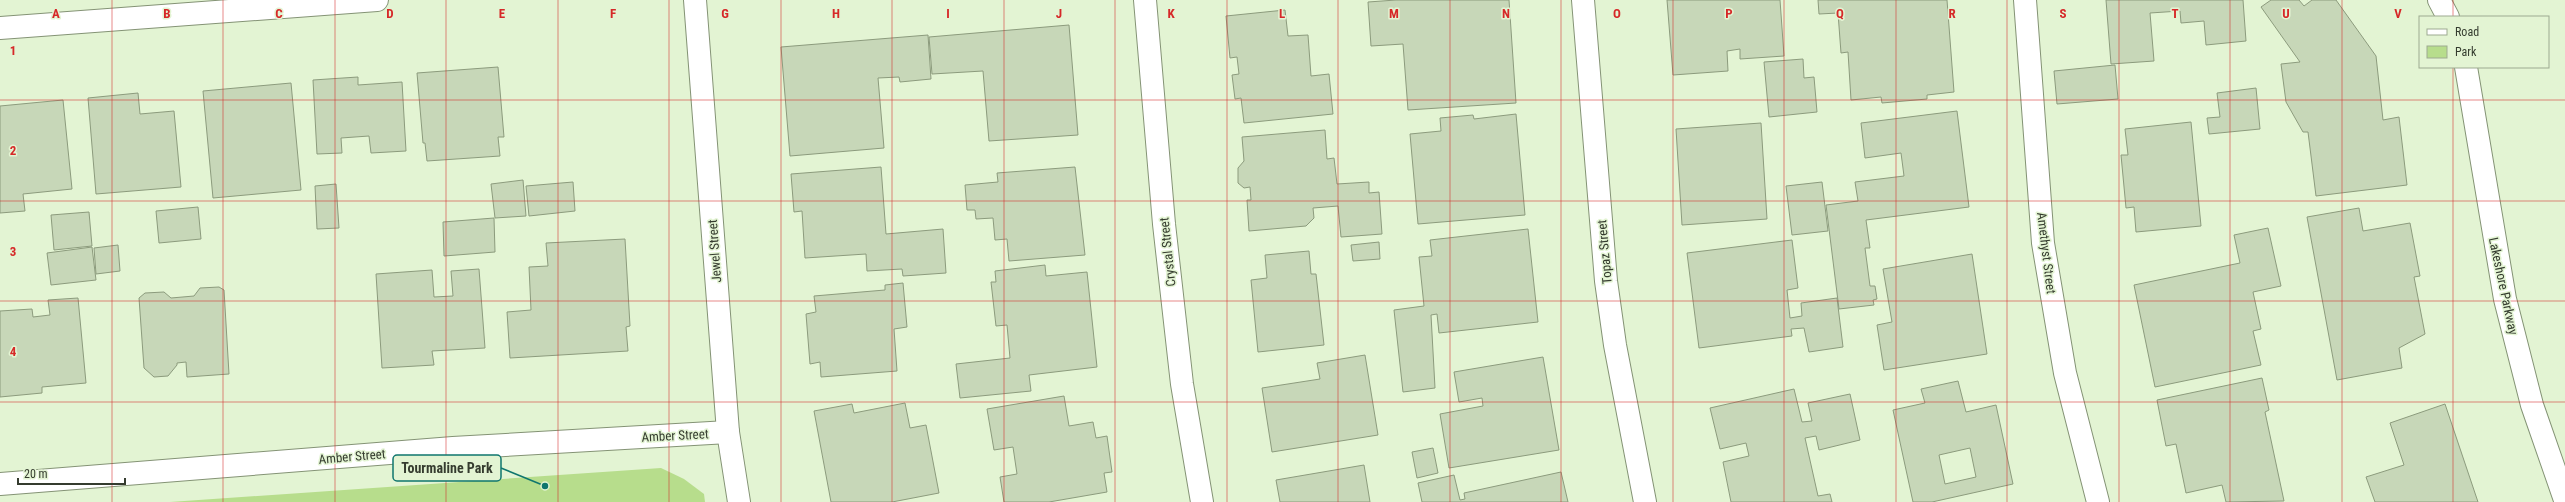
<svg xmlns="http://www.w3.org/2000/svg" width="2565" height="502" font-family="'Roboto Condensed',sans-serif">
  <style>
    .green { fill: #b7dd8c }
    .building { fill: #c7d7b8; stroke: #8c9b7d; fill-rule: evenodd }
    .lines { fill: none; stroke-linecap: round; stroke-linejoin: round }
    .street-casing { stroke: #849375; stroke-width: 24 }
    .street { stroke: #fff; stroke-width: 22 }
    .grid { fill: none; stroke: #d62828; stroke-width: 1; stroke-opacity: 0.55 }
    .labels { text-anchor: middle; stroke-width: 3; stroke-linejoin: round; paint-order: stroke }
    .street-label { font-size: 13px; fill: #353c2f; stroke: #e3f4d3 }
    .grid-label { font-size: 13px; text-anchor: middle; font-weight: bold; fill: #d62828; stroke: #e3f4d3; stroke-width: 3; stroke-linejoin: round; paint-order: stroke }
    .leader { fill: none; stroke: #0f766e; stroke-width: 1.5 }
    .callout-dot { fill: #0f766e; stroke: #e3f4d3; stroke-width: 1.5 }
    .callout { fill: #e3f4d3; stroke: #0f766e; stroke-width: 1.5 }
    .callout-label { font-size: 14px; text-anchor: middle; font-weight: bold; fill: #353c2f }
  </style>
  <rect width="100%" height="100%" fill="#e3f4d3"/>
  <path class="green" d="M661,468L684,479L704,494L705,502H170Z"/>
  <g class="building">
    <path d="M1396,0H1509L1516,103L1408,110L1403,44L1371,46L1368,2Z"/>
    <path d="M1667,0H1780L1784,56L1740,59V49L1727,51L1728,71L1673,75Z"/>
    <path d="M1818,0H1947L1954,92L1927,95V99L1882,103L1881,97L1851,100L1848,52L1841,53L1838,13L1819,14Z"/>
    <path d="M2106,0H2243L2246,41L2206,45L2204,21L2181,23L2180,11L2150,13L2154,61L2111,64Z"/>
    <path d="M2271,0H2299L2304,6L2312,0H2336L2376,56L2383,120L2399,117L2407,185L2316,196L2308,132H2303L2286,102L2281,64L2300,62L2261,7Z"/>
    <path d="M1285,10L1288,36L1308,35L1311,76L1329,74L1333,114L1244,123L1241,98L1235,99L1232,75L1239,74L1237,57L1230,58L1226,16Z"/>
    <path d="M1069,25L1078,135L989,141L983,71L932,74L929,37Z"/>
    <path d="M928,35L931,79L900,82L899,77L878,78L884,148L790,156L781,47Z"/>
    <path d="M1803,59L1804,78L1814,77L1817,112L1769,117L1764,62Z"/>
    <path d="M2115,65L2118,99L2057,104L2054,71Z"/>
    <path d="M498,67L504,137H498L500,156L427,161L425,143H423L417,73Z"/>
    <path d="M358,77V85L402,82L406,151L371,153L369,136L341,138L342,153L317,154L313,80Z"/>
    <path d="M291,83L301,190L213,198L203,91Z"/>
    <path d="M2256,88L2260,129L2209,134L2207,118L2220,117L2217,93Z"/>
    <path d="M138,93L140,114L174,111L181,187L96,194L88,98Z"/>
    <path d="M63,100L72,189L23,194L25,211L0,213V106Z"/>
    <path d="M1957,111L1969,207L1866,220L1870,248H1865L1870,286H1875L1877,299L1873,300L1874,305L1839,309L1826,205L1858,201L1855,182L1904,176L1901,153L1865,158L1861,123Z"/>
    <path d="M1516,114L1525,215L1418,224L1410,134L1441,131L1440,118L1473,115L1474,119Z"/>
    <path d="M2191,122L2201,226L2136,232L2134,207L2126,208L2121,155H2128L2125,129Z"/>
    <path d="M1761,123L1767,219L1682,225L1676,129Z"/>
    <path d="M1325,130L1327,159L1334,158L1337,184L1369,182V193L1379,192L1382,234L1341,237L1338,206L1313,208L1314,218L1306,226L1249,231L1247,200H1251L1250,187L1244,188L1238,183V168L1244,161L1242,137Z"/>
    <path d="M881,167L886,234L943,229L946,273L903,276L902,269L867,271L866,254L805,258L802,211L794,212L791,174Z"/>
    <path d="M1075,167L1085,255L1009,261L1007,239L995,240L993,218L976,219L975,210H967L965,185L998,182L997,173Z"/>
    <path d="M523,180L526,216L495,218L491,184Z"/>
    <path d="M573,182L575,211L529,216L526,186Z"/>
    <path d="M1822,182L1828,231L1792,235L1786,186Z"/>
    <path d="M336,184L339,228L317,229L315,186Z"/>
    <path d="M198,207L201,239L159,243L156,211Z"/>
    <path d="M2359,208L2363,231L2410,223L2420,276L2414,277L2425,334L2399,348L2402,368L2337,380L2307,217Z"/>
    <path d="M89,212L92,246L54,250L51,215Z"/>
    <path d="M494,218L495,252L444,256L443,222Z"/>
    <path d="M2268,228L2281,286L2253,292L2261,329L2253,331L2261,365L2155,387L2134,285L2240,263L2234,235Z"/>
    <path d="M1528,229L1538,322L1439,333L1437,314L1431,315L1435,388L1403,392L1394,310L1424,306L1419,257L1432,256L1430,240Z"/>
    <path d="M625,239L630,326L626,327L628,351L510,358L507,312L531,310L529,267L548,266L546,243Z"/>
    <path d="M1792,240L1798,288L1787,290L1790,318L1802,316L1801,303L1837,298L1843,347L1809,352L1804,328L1791,329L1792,336L1699,348L1687,253Z"/>
    <path d="M1379,242L1380,259L1353,261L1351,245Z"/>
    <path d="M118,245L120,271L96,274L94,248Z"/>
    <path d="M92,247L96,280L51,285L47,253Z"/>
    <path d="M1309,251L1311,274H1316L1324,345L1258,352L1251,280L1267,278L1265,255Z"/>
    <path d="M1972,254L1987,354L1884,370L1877,325L1892,322L1883,269Z"/>
    <path d="M1045,265L1046,276L1087,272L1097,367L1029,375L1031,391L960,398L956,364L1010,358L1007,325L996,326L991,282H996L995,271Z"/>
    <path d="M479,269L485,348L432,351L434,365L382,368L376,274L432,270L434,297L453,296L451,271Z"/>
    <path d="M903,283L907,327L894,329L897,371L821,377L820,362L810,364L806,314L816,312L814,296L885,290V285Z"/>
    <path d="M219,287L224,290L229,374L187,377L186,362L177,363V365L168,376L154,377L144,368L139,298L145,293L164,292L171,298L194,296L200,288Z"/>
    <path d="M78,298L86,383L42,387V393L0,397V311L32,309L33,317L50,315L48,300Z"/>
    <path d="M1365,355L1378,435L1272,452L1262,388L1320,379L1317,363Z"/>
    <path d="M1543,357L1559,450L1449,468L1440,414L1483,406L1482,398L1459,402L1454,372Z"/>
    <path d="M2262,378L2269,410L2265,412L2284,501L2226,502L2222,485L2186,493L2176,444L2166,446L2157,400Z"/>
    <path d="M1958,381L1966,412L1996,405L2013,484L1932,502H1913L1893,410L1925,403L1921,389ZM1970,448L1976,477L1945,484L1939,455Z"/>
    <path d="M1794,389L1802,422L1812,421L1808,403L1850,394L1860,440L1819,450L1816,436L1805,438L1818,496L1830,494L1832,502H1731L1723,462L1749,456L1746,443L1720,449L1710,408Z"/>
    <path d="M1064,396L1069,426L1093,422L1096,438L1107,436L1112,472L1104,473L1107,492L1049,502H1004L1000,477L1017,474L1013,447L994,450L987,409Z"/>
    <path d="M905,403L910,428L926,425L939,493L892,502H831L814,411L852,404L854,413Z"/>
    <path d="M2445,404L2478,502H2375L2366,477L2404,465L2390,423Z"/>
    <path d="M1433,448L1438,473L1417,478L1412,452Z"/>
    <path d="M1364,465L1370,502H1280L1276,480Z"/>
    <path d="M1561,472L1568,502H1422L1418,483L1454,475L1460,500L1465,499L1464,493Z"/>
  </g>
  <g class="lines">
    <g class="street-casing">
      <g id="street">
        <path d="M695,0L728,432L739,502"/>
        <path d="M1145,0L1164,224L1182,384L1202,502"/>
        <path d="M1583,0L1606,281L1615,345L1645,502"/>
        <path d="M2025,0L2043,243L2065,373L2098,502"/>
        <path d="M2439,0L2448,17"/>
        <path d="M0,28L377,0"/>
        <path d="M2466,67L2505,299L2532,405L2565,500"/>
        <path d="M0,484L453,448L728,432"/>
      </g>
    </g>
    <use href="#street" class="street"/>
  </g>
  <path class="grid" d="M112,0V502M223,0V502M335,0V502M446,0V502M558,0V502M669,0V502M781,0V502M892,0V502M1004,0V502M1115,0V502M1227,0V502M1338,0V502M1450,0V502M1561,0V502M1673,0V502M1784,0V502M1896,0V502M2007,0V502M2119,0V502M2230,0V502M2342,0V502M2453,0V17M2453,67V502M0,100H2565M0,201H2565M0,301H2565M0,402H2565"/>
  <g class="labels">
    <g class="street-label">
      <text transform="translate(714 251) rotate(-94)" y="5">Jewel Street</text>
      <text transform="translate(1167 252) rotate(-96)" y="5">Crystal Street</text>
      <text transform="translate(1604 252) rotate(-95)" y="5">Topaz Street</text>
      <text transform="translate(2047 253) rotate(83)" y="5">Amethyst Street</text>
      <text transform="translate(2504 286) rotate(78)" y="5">Lakeshore Parkway</text>
      <text transform="translate(675 435) rotate(-3)" y="5">Amber Street</text>
      <text transform="translate(352 456) rotate(-5)" y="5">Amber Street</text>
    </g>
  </g>
  <g class="grid-label">
    <text x="56" y="18">A</text>
    <text x="167" y="18">B</text>
    <text x="279" y="18">C</text>
    <text x="390" y="18">D</text>
    <text x="502" y="18">E</text>
    <text x="613" y="18">F</text>
    <text x="725" y="18">G</text>
    <text x="836" y="18">H</text>
    <text x="948" y="18">I</text>
    <text x="1059" y="18">J</text>
    <text x="1171" y="18">K</text>
    <text x="1282" y="18">L</text>
    <text x="1394" y="18">M</text>
    <text x="1506" y="18">N</text>
    <text x="1617" y="18">O</text>
    <text x="1729" y="18">P</text>
    <text x="1840" y="18">Q</text>
    <text x="1952" y="18">R</text>
    <text x="2063" y="18">S</text>
    <text x="2175" y="18">T</text>
    <text x="2286" y="18">U</text>
    <text x="2398" y="18">V</text>
    <text x="13" y="55">1</text>
    <text x="13" y="155">2</text>
    <text x="13" y="256">3</text>
    <text x="13" y="356">4</text>
  </g>
  <path class="leader" d="M545 486L501 468"/>
  <circle class="callout-dot" cx="545" cy="486" r="4"/>
  <rect class="callout" x="393" y="455" width="108" height="26" rx="4"/>
  <g class="callout-label">
    <text x="447" y="473">Tourmaline Park</text>
  </g>
  <rect x="2419" y="16" width="130" height="52" fill="#e3f4d3" stroke="#9daa91"/>
  <rect x="2427" y="29" width="20" height="6" fill="#ffffff" stroke="#9daa91"/>
  <text x="2455" y="36" font-size="12" fill="#353c2f">Road</text>
  <rect x="2427" y="46" width="20" height="12" fill="#b7dd8c" stroke="#9daa91"/>
  <text x="2455" y="56" font-size="12" fill="#353c2f">Park</text>
  <path d="M18 478v6h107v-6" fill="none" stroke="#353c2f" stroke-width="2"/>
  <text x="24" y="478" font-size="12" fill="#353c2f" stroke="#e3f4d3" stroke-width="3" paint-order="stroke">20 m</text>
</svg>
